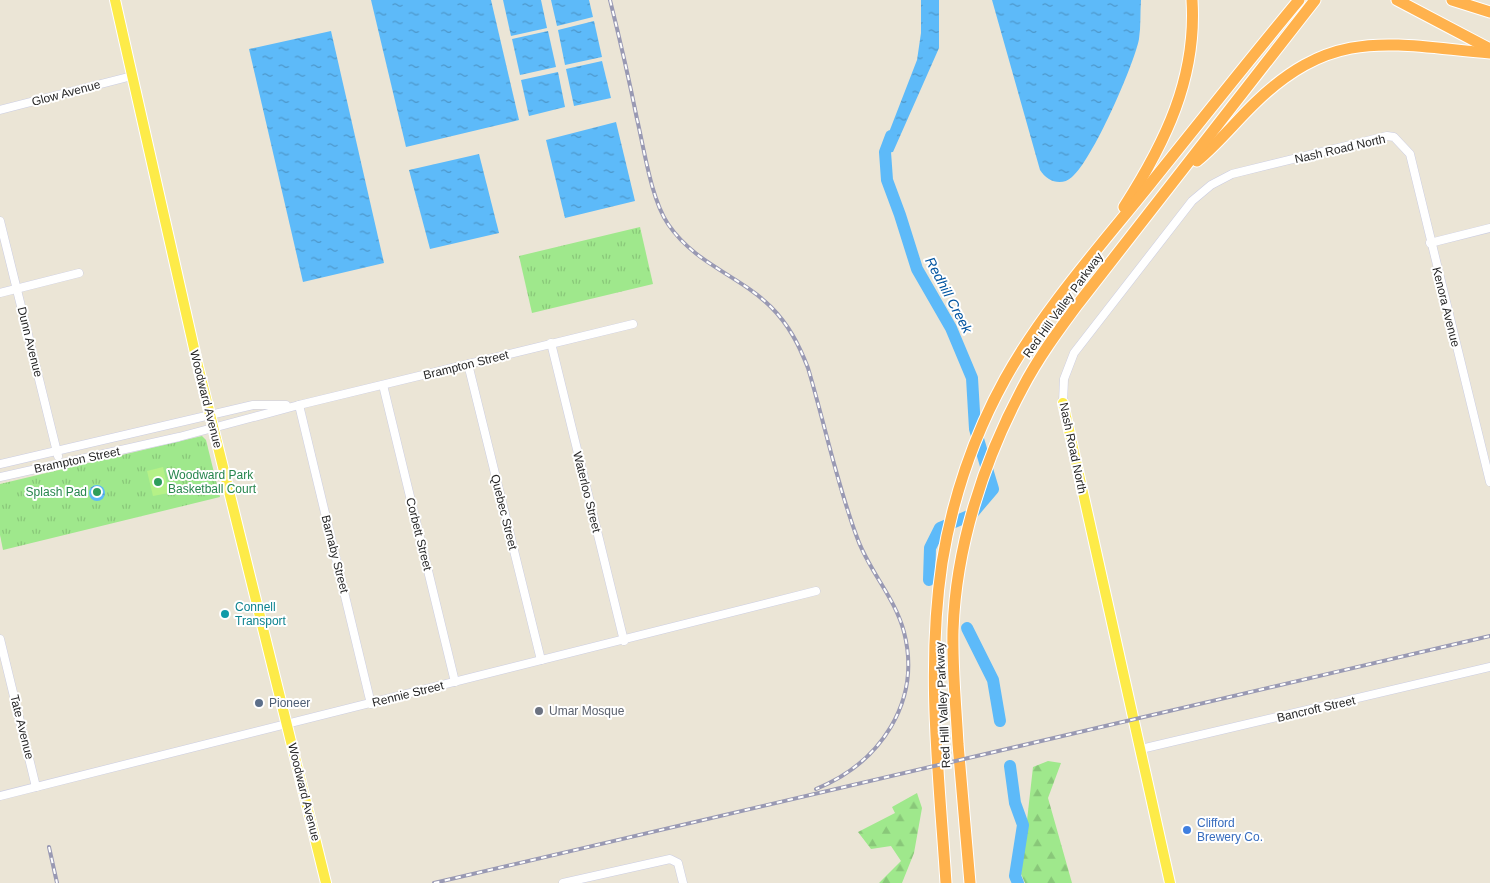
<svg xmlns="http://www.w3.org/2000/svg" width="1490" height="883" font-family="Helvetica,sans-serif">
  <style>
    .forest { fill: url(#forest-firs) }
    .park { fill: url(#park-tufts) }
    .pitch { fill: #b5f187 }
    .water { fill: url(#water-ripples) }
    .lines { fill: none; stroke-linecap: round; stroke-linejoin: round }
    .river { stroke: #5dbaf9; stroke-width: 12 }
    .minor-casing { stroke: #cbcde2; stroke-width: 9 }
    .major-casing { stroke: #fff; stroke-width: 12 }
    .highway-casing { stroke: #fff; stroke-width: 13 }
    .minor { stroke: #fff; stroke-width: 8 }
    .major { stroke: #fdeb49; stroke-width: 10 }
    .highway { stroke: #ffb24d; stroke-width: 11 }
    .rail-casing { stroke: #9999b3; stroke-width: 4 }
    .rail { stroke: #fff; stroke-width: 2; stroke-dasharray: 5.5; stroke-linecap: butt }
    .leisure-dot { fill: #2e9e5b; stroke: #fff; stroke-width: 2 }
    .culture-dot { fill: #0f9aa8; stroke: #fff; stroke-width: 2 }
    .service-dot { fill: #5c6f8a; stroke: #fff; stroke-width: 2 }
    .worship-dot { fill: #6b7280; stroke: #fff; stroke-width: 2 }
    .shop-dot { fill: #3f7fe0; stroke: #fff; stroke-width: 2 }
    .labels { text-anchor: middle; stroke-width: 4; stroke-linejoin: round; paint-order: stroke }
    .street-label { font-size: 12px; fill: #272727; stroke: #fff }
    .leisure-label { font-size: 12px; fill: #27864d; stroke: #fff; text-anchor: start }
    .culture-label { font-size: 12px; fill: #0d838f; stroke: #fff; text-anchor: start }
    .service-label { font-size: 12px; fill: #4e5e75; stroke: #fff; text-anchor: start }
    .worship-label { font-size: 12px; fill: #5b616d; stroke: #fff; text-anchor: start }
    .shop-label { font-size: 12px; fill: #366cbe; stroke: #fff; text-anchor: start }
    .water-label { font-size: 14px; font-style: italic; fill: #0154a0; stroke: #fff }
  </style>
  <defs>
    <pattern id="forest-firs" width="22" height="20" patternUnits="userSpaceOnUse" patternTransform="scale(1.25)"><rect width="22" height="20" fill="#9fe88c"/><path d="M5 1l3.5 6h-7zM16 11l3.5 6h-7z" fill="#89c779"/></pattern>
    <pattern id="park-tufts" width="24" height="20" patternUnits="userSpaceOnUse" patternTransform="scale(1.25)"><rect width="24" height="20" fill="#9fe88c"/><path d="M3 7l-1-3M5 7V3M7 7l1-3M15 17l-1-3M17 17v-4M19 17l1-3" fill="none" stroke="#89c779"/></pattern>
    <pattern id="water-ripples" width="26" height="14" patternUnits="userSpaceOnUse" patternTransform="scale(1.25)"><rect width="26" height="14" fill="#5dbaf9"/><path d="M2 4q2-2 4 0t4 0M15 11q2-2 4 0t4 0" fill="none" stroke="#4d97ca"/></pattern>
  </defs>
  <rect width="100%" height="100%" fill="#ebe5d6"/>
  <g class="forest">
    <path d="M1048,761L1061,763L1048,798L1072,883H1025L1021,874L1033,767Z"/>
    <path d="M917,793L922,808L914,853L902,883H879L901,861L891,846L871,849L858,832L895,813L892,807Z"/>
  </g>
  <g class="park">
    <path d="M640,227L653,284L532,313L519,256Z"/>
    <path d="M202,436L206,440L220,497L3,550L0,535V484Z"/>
  </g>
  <path class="pitch" d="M163,467L169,493L153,496L147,471Z"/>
  <g class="water">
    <path d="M371,0H491L519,120L406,147Z"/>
    <path d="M503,0H541L547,28L511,36Z"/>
    <path d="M551,0H589L593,17L557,26Z"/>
    <path d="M921,0H939V48L893,152L881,153L917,60L921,33Z"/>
    <path d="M992,0H1141C1140,13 1141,26 1139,39C1134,65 1092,161 1072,177C1061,187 1047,181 1040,170Z"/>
    <path d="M594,21L602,57L565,65L558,30Z"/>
    <path d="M331,31L384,263L303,282L249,49Z"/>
    <path d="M548,31L556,67L520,75L512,39Z"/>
    <path d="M602,61L611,98L574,106L566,69Z"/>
    <path d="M558,72L565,107L529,116L521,80Z"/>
    <path d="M616,122L635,201L565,218L546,140Z"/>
    <path d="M479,154L499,233L430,249L409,170Z"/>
    <circle cx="97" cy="493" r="8"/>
  </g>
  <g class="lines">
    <g class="river">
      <path d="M891,136L885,152L887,180L900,215L917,269L951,328L972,378L975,429L993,489L971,515L940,528L930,548L929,580"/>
      <path d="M967,628L993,680L1000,721"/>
      <path d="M1010,766L1015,803L1023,825L1015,876L1018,883"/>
    </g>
    <g class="minor-casing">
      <g id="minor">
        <path d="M0,110L132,76"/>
        <path d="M0,221L58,456"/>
        <path d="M1430,243L1490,228"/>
        <path d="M0,293L79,273"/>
        <path d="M551,343L624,641"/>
        <path d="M468,364L541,660"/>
        <path d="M383,385L455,682"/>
        <path d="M1063,403L1064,379L1074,353L1192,201L1211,185L1232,174L1387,136L1394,137L1410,154L1490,482"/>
        <path d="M299,405L371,704"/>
        <path d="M0,464L253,405H286"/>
        <path d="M0,477L179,437L299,405L633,324"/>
        <path d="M0,639L36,787"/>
        <path d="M1141,749L1490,667"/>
        <path d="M0,796L816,591"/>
        <path d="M563,883L670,859L678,863L683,883"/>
      </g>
    </g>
    <g class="major-casing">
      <g id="major">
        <path d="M115,0L198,366L326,883"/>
        <path d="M1063,403L1170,883"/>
      </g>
    </g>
    <g class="highway-casing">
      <g id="highway">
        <path d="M1397,0L1490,49"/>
        <path d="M1452,0L1490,12"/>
        <path d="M1197,161C1219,143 1236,121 1256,102C1335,26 1391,45 1490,53"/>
        <path d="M1124,207C1165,143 1197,78 1192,0"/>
        <path d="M946,883C939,776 926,670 942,563C952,500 974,435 1005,379C1043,310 1102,244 1151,183C1200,122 1249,60 1299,0"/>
        <path d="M970,883C966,837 962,790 958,744C956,706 952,668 953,630C956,547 983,462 1022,389C1038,358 1058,331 1078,304L1315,0"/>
      </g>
    </g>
    <use href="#minor" class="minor"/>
    <use href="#major" class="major"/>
    <use href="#highway" class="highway"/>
    <g class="rail-casing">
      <g id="rail">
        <path d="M610,0C620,40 629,79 637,119C644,148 651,199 668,224C696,265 739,275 771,307C789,325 799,345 808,368C825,425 837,485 858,540C870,572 895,598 904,632C922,702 880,763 816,789"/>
        <path d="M49,847L57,883"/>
        <path d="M434,883L1490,636"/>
      </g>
    </g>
    <use href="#rail" class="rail"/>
  </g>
  <g class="leisure-dot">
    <circle cx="158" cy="482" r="5"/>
    <circle cx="97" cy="492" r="5"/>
  </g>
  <circle class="culture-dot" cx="225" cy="614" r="5"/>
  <circle class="service-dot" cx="259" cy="703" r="5"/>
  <circle class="worship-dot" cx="539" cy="711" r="5"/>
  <circle class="shop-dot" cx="1187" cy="830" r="5"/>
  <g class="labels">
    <g class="street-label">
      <text transform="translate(66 93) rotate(-15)" y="4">Glow Avenue</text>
      <text transform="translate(1340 149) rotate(-13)" y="4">Nash Road North</text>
      <text transform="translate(1063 305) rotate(-54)" y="4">Red Hill Valley Parkway</text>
      <text transform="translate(1446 307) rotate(76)" y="4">Kenora Avenue</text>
      <text transform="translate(30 342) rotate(76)" y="4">Dunn Avenue</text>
      <text transform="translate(466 365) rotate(-14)" y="4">Brampton Street</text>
      <text transform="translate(206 399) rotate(76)" y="4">Woodward Avenue</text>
      <text transform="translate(1073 448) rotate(78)" y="4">Nash Road North</text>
      <text transform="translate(77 460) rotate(-12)" y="4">Brampton Street</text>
      <text transform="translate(587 492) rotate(76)" y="4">Waterloo Street</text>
      <text transform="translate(504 512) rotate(76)" y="4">Quebec Street</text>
      <text transform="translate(419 534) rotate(76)" y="4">Corbett Street</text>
      <text transform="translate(335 554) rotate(76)" y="4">Barnaby Street</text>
      <text transform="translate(408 694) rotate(-14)" y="4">Rennie Street</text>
      <text transform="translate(943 705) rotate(-93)" y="4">Red Hill Valley Parkway</text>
      <text transform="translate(1316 709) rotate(-13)" y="4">Bancroft Street</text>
      <text transform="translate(22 727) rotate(76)" y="4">Tate Avenue</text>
      <text transform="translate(304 792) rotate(76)" y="4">Woodward Avenue</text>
    </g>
    <g class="leisure-label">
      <text x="168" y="479">Woodward Park<tspan x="168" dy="14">Basketball Court</tspan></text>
      <text x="87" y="496" text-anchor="end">Splash Pad</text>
    </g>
    <g class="culture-label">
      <text x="235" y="611">Connell<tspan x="235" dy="14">Transport</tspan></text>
    </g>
    <g class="service-label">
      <text x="269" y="707">Pioneer</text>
    </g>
    <g class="worship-label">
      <text x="549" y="715">Umar Mosque</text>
    </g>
    <g class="shop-label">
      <text x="1197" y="827">Clifford<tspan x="1197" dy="14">Brewery Co.</tspan></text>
    </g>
    <g class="water-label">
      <text transform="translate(949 295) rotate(62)" y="5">Redhill Creek</text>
    </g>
  </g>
</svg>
